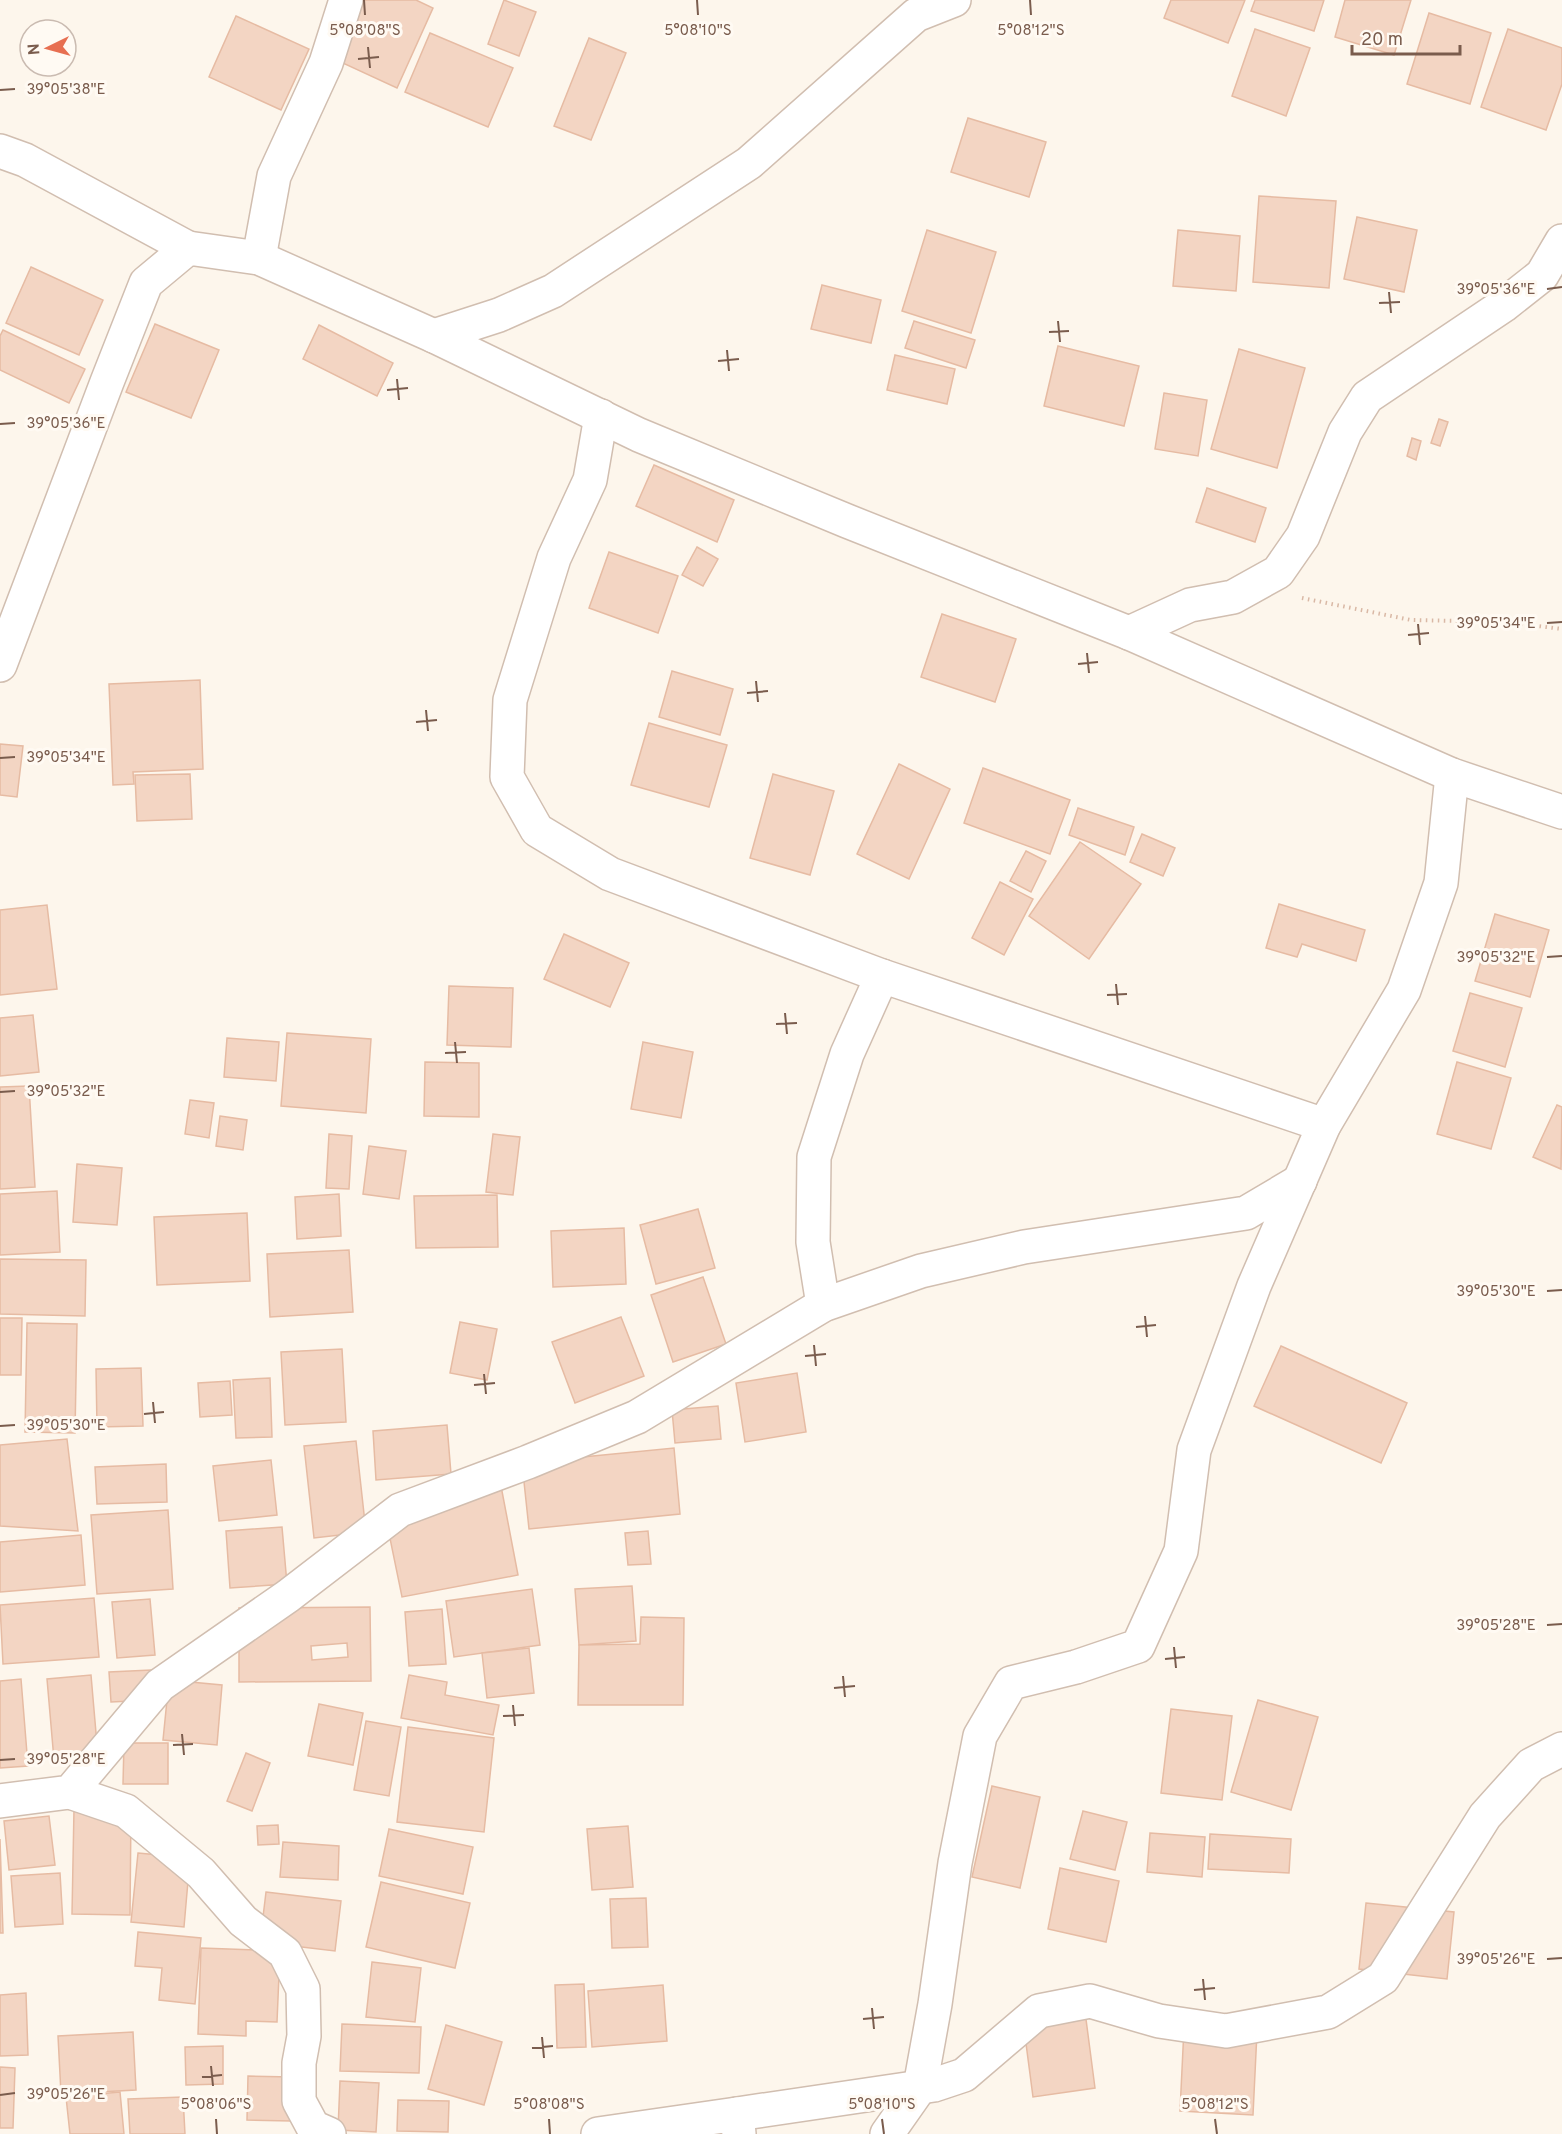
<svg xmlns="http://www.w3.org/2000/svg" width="1562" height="2134" font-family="Overpass,sans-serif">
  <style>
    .building { fill: #f3d5c3; stroke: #e6bba3; stroke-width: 1.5; fill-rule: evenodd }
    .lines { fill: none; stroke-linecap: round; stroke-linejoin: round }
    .street-casing { stroke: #d1beb0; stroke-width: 36 }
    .path { stroke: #d9b8a5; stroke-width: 4; stroke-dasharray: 1.5 4.5; stroke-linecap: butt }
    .street { stroke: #fff; stroke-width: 33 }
    .ticks { fill: none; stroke: #7a5c4d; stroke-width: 2 }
    .ticks-label { font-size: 15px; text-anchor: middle; fill: #7a5c4d; stroke: #fffaf3; stroke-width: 6; stroke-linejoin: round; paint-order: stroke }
  </style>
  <rect width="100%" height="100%" fill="#fdf6ec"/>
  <g class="building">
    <path d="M344,0H416L433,8L397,88L321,53Z"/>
    <path d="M504,0L536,12L519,56L488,44Z"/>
    <path d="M1171,0H1245L1228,43L1164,18Z"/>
    <path d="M1255,0H1324L1314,31L1251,11Z"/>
    <path d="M1345,0H1411L1394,55L1335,37Z"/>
    <path d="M1429,13L1491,33L1470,104L1407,84Z"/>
    <path d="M236,16L309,49L281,110L209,77Z"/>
    <path d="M1255,29L1310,48L1286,116L1232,96Z"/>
    <path d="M1508,29L1562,48V84L1546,130L1481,107Z"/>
    <path d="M430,33L513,68L488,127L405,92Z"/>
    <path d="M589,38L626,53L591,140L554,126Z"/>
    <path d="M968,118L1046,142L1029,197L951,172Z"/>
    <path d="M1259,196L1336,201L1329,288L1253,282Z"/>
    <path d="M1357,217L1417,230L1404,292L1344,279Z"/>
    <path d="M927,230L996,252L971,333L902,311Z"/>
    <path d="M1178,230L1240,236L1236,291L1173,286Z"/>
    <path d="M31,267L103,300L79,355L6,323Z"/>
    <path d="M822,285L881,300L871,343L811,329Z"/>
    <path d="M914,321L975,340L966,368L905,348Z"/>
    <path d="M155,324L219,350L191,418L126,392Z"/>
    <path d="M319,325L393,363L377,396L303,359Z"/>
    <path d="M3,330L85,369L69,403L0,370V336Z"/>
    <path d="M1058,346L1139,366L1124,426L1044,406Z"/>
    <path d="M1239,349L1305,368L1277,468L1211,449Z"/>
    <path d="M895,355L955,369L947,404L887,390Z"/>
    <path d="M1164,393L1207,400L1198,456L1155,449Z"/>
    <path d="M1439,419L1448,422L1440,446L1431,443Z"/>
    <path d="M1412,438L1421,441L1416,460L1407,456Z"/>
    <path d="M654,465L734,500L717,542L636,506Z"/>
    <path d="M1207,488L1266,508L1255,542L1196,522Z"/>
    <path d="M697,547L718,559L703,586L682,575Z"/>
    <path d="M609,552L678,576L658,633L589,608Z"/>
    <path d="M942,614L1016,639L995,702L921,677Z"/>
    <path d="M672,671L733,689L720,735L659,717Z"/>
    <path d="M200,680L203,769L133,772L134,784L113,785L109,684Z"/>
    <path d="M649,723L727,745L709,807L631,785Z"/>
    <path d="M0,744L23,746L17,797L0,795Z"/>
    <path d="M899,764L950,789L909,879L857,854Z"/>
    <path d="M983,768L1070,800L1050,854L964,823Z"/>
    <path d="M190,774L192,819L137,821L135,775Z"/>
    <path d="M773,774L834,791L810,875L750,858Z"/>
    <path d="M1078,808L1134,827L1125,855L1069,835Z"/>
    <path d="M1142,834L1175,848L1163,876L1130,862Z"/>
    <path d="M1080,842L1141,884L1089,959L1029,916Z"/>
    <path d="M1026,851L1046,861L1031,892L1010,881Z"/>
    <path d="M1000,882L1033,899L1004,955L972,938Z"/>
    <path d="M1279,904L1365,930L1356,961L1302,944L1297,957L1266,948Z"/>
    <path d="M47,905L57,989L0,995V910Z"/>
    <path d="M1495,914L1549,930L1530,997L1475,981Z"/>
    <path d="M564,934L629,963L610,1007L544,979Z"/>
    <path d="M449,986L513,988L511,1047L447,1045Z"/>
    <path d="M1470,993L1522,1008L1505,1067L1453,1051Z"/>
    <path d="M33,1015L39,1072L0,1076V1018Z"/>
    <path d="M287,1033L371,1039L366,1113L281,1106Z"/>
    <path d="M227,1038L279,1042L276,1081L224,1077Z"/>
    <path d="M643,1042L693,1052L681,1118L631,1109Z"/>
    <path d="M425,1062L479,1063V1117L424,1116Z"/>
    <path d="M1457,1062L1511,1078L1491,1149L1437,1134Z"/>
    <path d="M29,1086L35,1187L0,1189V1087Z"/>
    <path d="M190,1100L214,1103L209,1138L185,1134Z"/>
    <path d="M1557,1105L1562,1107L1561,1169L1533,1157Z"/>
    <path d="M220,1116L247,1120L243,1150L216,1146Z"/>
    <path d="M329,1134L352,1136L349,1189L326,1188Z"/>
    <path d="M493,1134L520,1137L513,1195L486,1192Z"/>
    <path d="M369,1146L406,1151L399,1199L363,1194Z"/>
    <path d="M77,1164L122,1168L117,1225L73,1222Z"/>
    <path d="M57,1191L60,1252L0,1255V1194Z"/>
    <path d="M339,1194L341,1236L297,1239L295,1197Z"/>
    <path d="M497,1195L498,1247L416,1248L414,1196Z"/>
    <path d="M698,1209L715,1268L656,1284L640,1225Z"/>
    <path d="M247,1213L250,1281L157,1285L154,1217Z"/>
    <path d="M624,1228L626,1284L553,1287L551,1231Z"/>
    <path d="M349,1250L353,1312L270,1317L267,1254Z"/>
    <path d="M0,1259L86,1260L85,1316L0,1314Z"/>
    <path d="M703,1277L726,1344L673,1362L651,1295Z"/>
    <path d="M621,1317L644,1376L575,1403L552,1342Z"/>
    <path d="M0,1318H22L21,1375H0Z"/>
    <path d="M460,1322L497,1329L487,1380L450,1373Z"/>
    <path d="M27,1323L77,1324L75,1433L25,1432Z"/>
    <path d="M1281,1346L1407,1403L1381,1463L1254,1406Z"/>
    <path d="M342,1349L346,1422L285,1425L281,1352Z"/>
    <path d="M141,1368L143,1426L97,1427L96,1369Z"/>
    <path d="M797,1373L806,1432L745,1442L736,1383Z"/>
    <path d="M270,1378L272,1437L236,1438L233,1380Z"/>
    <path d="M230,1381L232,1415L200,1417L198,1383Z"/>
    <path d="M718,1406L721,1439L675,1443L672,1410Z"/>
    <path d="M447,1425L451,1474L376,1480L373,1431Z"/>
    <path d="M67,1439L78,1531L0,1526V1445Z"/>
    <path d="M356,1441L366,1532L314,1538L304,1446Z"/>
    <path d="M674,1448L680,1514L529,1529L522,1463Z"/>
    <path d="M271,1460L277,1515L219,1521L213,1466Z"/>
    <path d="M166,1464L167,1502L97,1504L95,1467Z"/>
    <path d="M501,1486L518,1575L402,1597L384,1509Z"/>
    <path d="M168,1510L173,1589L97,1594L91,1515Z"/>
    <path d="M282,1527L287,1584L230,1588L226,1531Z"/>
    <path d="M648,1531L651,1564L628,1565L625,1533Z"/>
    <path d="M81,1535L85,1585L0,1592V1542Z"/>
    <path d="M632,1586L636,1641L579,1645L575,1589Z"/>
    <path d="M532,1589L540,1645L454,1657L446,1601Z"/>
    <path d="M94,1598L99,1657L3,1664L0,1605Z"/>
    <path d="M150,1599L155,1655L117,1658L112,1602Z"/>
    <path d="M370,1607L371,1681L239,1682V1608ZM347,1643L348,1657L312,1660L311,1646Z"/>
    <path d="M442,1609L446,1664L409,1666L405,1612Z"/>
    <path d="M641,1617L684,1618L683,1705H578L579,1645L640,1644Z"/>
    <path d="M529,1648L534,1693L487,1698L482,1653Z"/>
    <path d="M151,1670L153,1700L111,1702L109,1672Z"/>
    <path d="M91,1675L98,1756L54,1760L47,1679Z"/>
    <path d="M409,1675L447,1682L445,1695L499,1705L493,1735L401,1718Z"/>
    <path d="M21,1679L28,1766L0,1768V1681Z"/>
    <path d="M169,1680L222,1685L217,1745L163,1740Z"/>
    <path d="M1258,1700L1318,1717L1291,1810L1231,1792Z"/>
    <path d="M319,1704L363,1713L353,1765L308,1756Z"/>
    <path d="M1171,1709L1232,1716L1222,1800L1161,1793Z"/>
    <path d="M366,1721L401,1727L389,1796L354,1790Z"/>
    <path d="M408,1727L494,1738L484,1832L397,1822Z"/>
    <path d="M124,1743H168V1784H123Z"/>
    <path d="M246,1753L270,1763L252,1811L227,1801Z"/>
    <path d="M992,1786L1040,1797L1020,1888L972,1877Z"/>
    <path d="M74,1809L131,1810L130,1915L72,1914Z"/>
    <path d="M1083,1811L1127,1822L1115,1870L1070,1859Z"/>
    <path d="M49,1816L55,1865L9,1870L4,1821Z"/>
    <path d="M278,1825L279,1844L258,1845L257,1826Z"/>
    <path d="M628,1826L633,1887L592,1890L587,1829Z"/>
    <path d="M389,1829L473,1847L463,1894L379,1876Z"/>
    <path d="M1150,1833L1205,1837L1202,1877L1147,1872Z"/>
    <path d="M1210,1834L1291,1839L1289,1873L1208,1869Z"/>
    <path d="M0,1839L3,1933H0Z"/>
    <path d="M283,1842L339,1846L338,1880L280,1877Z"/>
    <path d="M138,1853L190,1858L184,1927L131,1922Z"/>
    <path d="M1060,1868L1119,1881L1106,1942L1048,1929Z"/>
    <path d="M60,1873L63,1924L15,1927L11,1876Z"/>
    <path d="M381,1882L470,1903L455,1968L366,1947Z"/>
    <path d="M266,1892L341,1901L335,1951L260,1942Z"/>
    <path d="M646,1898L648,1947L612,1948L610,1899Z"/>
    <path d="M1366,1903L1454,1912L1447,1979L1359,1969Z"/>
    <path d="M138,1932L201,1938L195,2004L159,2000L162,1968L135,1966Z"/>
    <path d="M201,1948L280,1951L277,2022L246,2021V2036L198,2034Z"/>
    <path d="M372,1962L421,1968L415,2022L366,2017Z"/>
    <path d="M584,1984L586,2047L557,2048L555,1985Z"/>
    <path d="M663,1985L667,2041L592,2047L588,1991Z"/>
    <path d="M26,1993L28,2055L0,2056V1995Z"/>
    <path d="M1084,2004L1095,2088L1033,2097L1022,2013Z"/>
    <path d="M342,2024L421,2027L419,2073L340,2071Z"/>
    <path d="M446,2025L502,2042L484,2105L428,2089Z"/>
    <path d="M1184,2028L1257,2032L1253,2115L1180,2111Z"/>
    <path d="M133,2032L136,2090L61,2094L58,2036Z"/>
    <path d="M223,2046V2084L186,2085L185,2047Z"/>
    <path d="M0,2067L15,2068L13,2128H0Z"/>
    <path d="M248,2076L292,2077L291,2121L247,2120Z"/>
    <path d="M340,2081L379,2083L376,2132L338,2130Z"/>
    <path d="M120,2092L124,2134H70L66,2097Z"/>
    <path d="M183,2097L185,2134H130L128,2099Z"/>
    <path d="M398,2100L449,2101L448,2132L397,2131Z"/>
  </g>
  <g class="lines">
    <g class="street-casing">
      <g id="street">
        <path d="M0,151L25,160L188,248"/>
        <path d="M259,258L274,176L326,63L346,0"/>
        <path d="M434,336L499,315L553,291L749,163L916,15L954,0"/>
        <path d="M601,416L590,480L554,558L510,700L507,777L537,830L610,874L882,976L1324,1125"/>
        <path d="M1129,633L1190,605L1233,597L1278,572L1303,536L1345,432L1367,397L1504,305L1542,275L1562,241"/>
        <path d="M0,665L107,382L146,283L188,248L259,258L434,336L639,435L847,521L1129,633L1452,775L1562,812"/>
        <path d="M823,1305L813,1242L814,1157L847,1054L882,976"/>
        <path d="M70,1792L126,1811L201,1873L243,1921L285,1953L303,1989L304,2036L299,2063V2101L313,2127L329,2134"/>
        <path d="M0,1801L70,1792L160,1685L288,1596L400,1510L528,1462L637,1417L823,1305L921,1271L1024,1247L1246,1213L1300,1181"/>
        <path d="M737,2114L934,2085L964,2075L1039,2011L1090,2001L1159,2021L1226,2031L1328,2012L1383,1978L1485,1816L1531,1765L1562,1749"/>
        <path d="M598,2134L737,2114L739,2134"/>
        <path d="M887,2134L920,2087L935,2004L955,1863L980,1736L1011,1683L1076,1667L1138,1646L1181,1551L1194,1450L1254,1286L1324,1125L1404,990L1441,883L1452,775"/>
      </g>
    </g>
    <path class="path" d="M1302,598L1411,620L1506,622L1562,629"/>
    <use href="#street" class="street"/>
  </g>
  <path class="ticks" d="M364,0L365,15M697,0L698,15M1030,0L1031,15M368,47L370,68M358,59L379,57M0,90L15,89M1547,289L1562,287M1389,292L1391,313M1379,303L1400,302M1058,321L1060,342M1049,332L1069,331M727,350L729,371M718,361L739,359M397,379L399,400M387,390L408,388M0,424L15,423M1547,623L1562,622M1418,624L1420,645M1408,635L1429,633M1087,653L1089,673M1078,664L1098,662M756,681L758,702M747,693L768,691M426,710L428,731M416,722L437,720M0,758L15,757M1547,957L1562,956M1116,984L1118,1005M1107,995L1127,994M785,1013L787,1034M776,1024L797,1023M455,1042L457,1063M445,1053L466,1052M0,1092L15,1091M1547,1291L1562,1290M1145,1316L1147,1337M1136,1327L1156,1325M814,1345L816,1366M805,1356L826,1354M484,1374L486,1394M474,1385L495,1383M153,1402L155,1423M144,1414L164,1412M0,1426L15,1425M1547,1625L1562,1624M1174,1647L1176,1668M1165,1659L1185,1657M843,1676L845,1697M834,1688L855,1686M513,1705L515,1726M503,1716L524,1715M182,1734L184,1755M173,1745L193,1744M0,1760L15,1759M1547,1959L1562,1958M1203,1979L1205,2000M1194,1990L1215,1988M872,2008L874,2029M863,2019L884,2017M542,2037L544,2058M532,2048L553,2046M211,2066L213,2086M202,2077L222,2075M0,2095L15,2093M216,2119L217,2134M549,2119L550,2134M882,2119L884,2134M1215,2119L1217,2134"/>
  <g class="ticks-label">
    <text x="365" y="35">5°08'08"S</text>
    <text x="698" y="35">5°08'10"S</text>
    <text x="1031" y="35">5°08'12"S</text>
    <text x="66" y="94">39°05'38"E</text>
    <text x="1496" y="294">39°05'36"E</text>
    <text x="66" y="428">39°05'36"E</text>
    <text x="1496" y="628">39°05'34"E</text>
    <text x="66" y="762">39°05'34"E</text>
    <text x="1496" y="962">39°05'32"E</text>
    <text x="66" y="1096">39°05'32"E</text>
    <text x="1496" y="1296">39°05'30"E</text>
    <text x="66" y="1430">39°05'30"E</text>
    <text x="1496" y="1630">39°05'28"E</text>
    <text x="66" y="1764">39°05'28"E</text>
    <text x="1496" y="1964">39°05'26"E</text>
    <text x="66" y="2099">39°05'26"E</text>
    <text x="216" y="2109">5°08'06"S</text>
    <text x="549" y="2109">5°08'08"S</text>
    <text x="882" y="2109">5°08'10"S</text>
    <text x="1215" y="2109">5°08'12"S</text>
  </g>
  <g transform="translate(48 48) rotate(265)"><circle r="28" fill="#fffaf3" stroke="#cabbb1" stroke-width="1.5"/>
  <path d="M0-4.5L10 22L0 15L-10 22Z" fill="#e76f51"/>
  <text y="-9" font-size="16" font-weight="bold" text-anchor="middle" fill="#7a5c4d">N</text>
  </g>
  <path d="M1352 45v9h108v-9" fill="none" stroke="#7a5c4d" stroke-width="3"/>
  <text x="1361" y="45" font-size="18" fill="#7a5c4d" stroke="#fffaf3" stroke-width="4.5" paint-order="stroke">20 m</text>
</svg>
